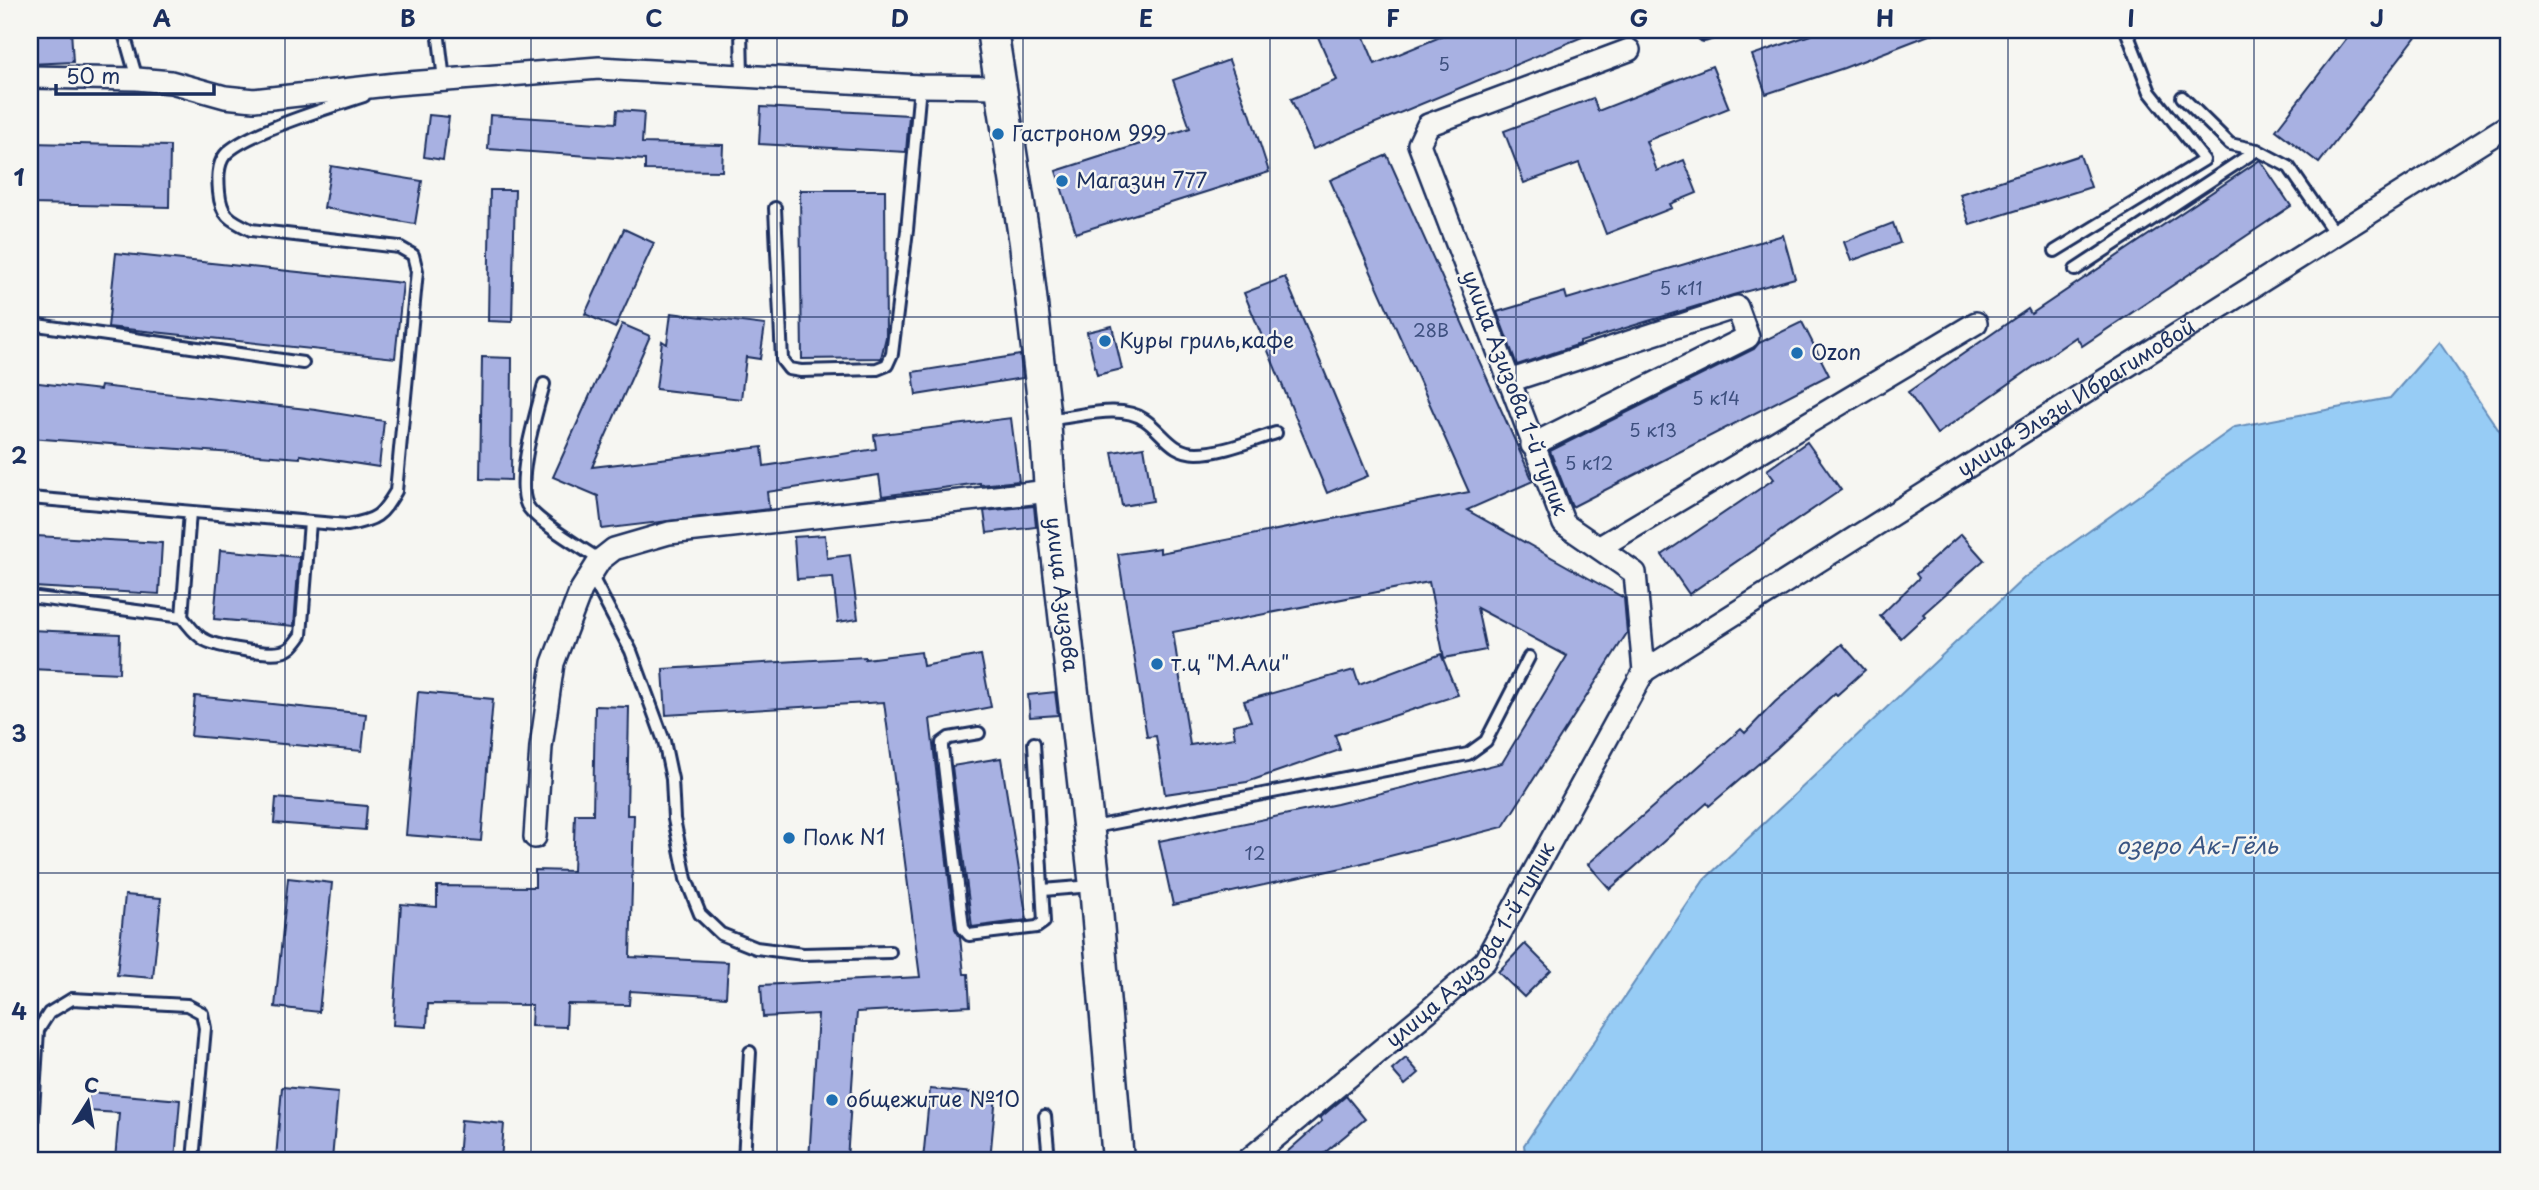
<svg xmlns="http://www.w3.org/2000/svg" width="2539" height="1190" font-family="'Playpen Sans',sans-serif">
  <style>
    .water { fill: #97ccf5; stroke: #658db9; stroke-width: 2 }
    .building { fill: #a8b1e2; stroke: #1b2f5e; stroke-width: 2 }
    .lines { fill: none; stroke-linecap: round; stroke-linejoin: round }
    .service-casing { stroke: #1b2f5e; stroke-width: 16 }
    .minor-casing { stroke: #1b2f5e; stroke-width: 26 }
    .secondary-casing { stroke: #1b2f5e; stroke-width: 35 }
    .service { stroke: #f6f6f2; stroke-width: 10 }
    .minor { stroke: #f6f6f2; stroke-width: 21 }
    .secondary { stroke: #f6f6f2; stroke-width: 30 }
    .grid { fill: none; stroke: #1b2f5e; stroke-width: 2; stroke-opacity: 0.55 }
    .poi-dot { fill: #1f6fb2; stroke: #f6f6f2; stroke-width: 2.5 }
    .labels { text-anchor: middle; stroke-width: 5; stroke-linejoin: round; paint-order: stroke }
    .number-label { font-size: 18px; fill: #3e507f }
    .poi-label { font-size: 21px; fill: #1b2f5e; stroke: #f6f6f2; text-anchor: start }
    .street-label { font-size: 21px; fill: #1b2f5e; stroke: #f6f6f2 }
    .water-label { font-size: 23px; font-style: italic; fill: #3a5684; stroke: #f6f6f2 }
    .neatline { fill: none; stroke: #1b2f5e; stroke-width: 2.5 }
    .grid-label { font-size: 23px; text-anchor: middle; font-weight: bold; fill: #1b2f5e }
  </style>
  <rect width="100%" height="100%" fill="#f6f6f2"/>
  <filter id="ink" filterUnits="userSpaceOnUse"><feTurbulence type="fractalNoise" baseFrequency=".0143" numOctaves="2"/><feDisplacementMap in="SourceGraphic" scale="14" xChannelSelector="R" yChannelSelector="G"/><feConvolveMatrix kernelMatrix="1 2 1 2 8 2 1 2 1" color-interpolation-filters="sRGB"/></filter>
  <g filter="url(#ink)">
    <path class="water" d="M2439,342L2506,441L2509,449V1160H1526L1524,1145L1704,880L2025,577L2235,427L2390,398Z"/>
    <g class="building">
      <path d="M33,30H71L73,62L30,64V47H34Z"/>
      <path d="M1315,30H1361L1375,64L1457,30H1599L1313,149L1291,99L1337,80Z"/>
      <path d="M1825,30H1937V32L1844,68L1766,94L1752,55Z"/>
      <path d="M2353,30H2421L2319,163L2276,130Z"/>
      <path d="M1229,60L1247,110H1249L1269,172L1076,233L1056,171L1190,128L1173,80Z"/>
      <path d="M1712,66L1729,108L1646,141L1657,171L1684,160L1697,193L1670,204L1672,208L1606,234L1579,163L1524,183L1504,131L1593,98L1598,111Z"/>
      <path d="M761,107L909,115L906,152L759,144Z"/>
      <path d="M617,110L644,112L642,143L723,145L722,171L645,170V160L488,149L490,115L616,123Z"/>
      <path d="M429,115L449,117L443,160L424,157Z"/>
      <path d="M30,143L170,146L169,207L30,204Z"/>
      <path d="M1387,155L1533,481L1467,510L1624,598L1627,633L1503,827L1351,866L1173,905L1159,841L1337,804L1502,763L1567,656L1477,608L1486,650L1444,658L1429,582L1173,632L1190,745L1235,738L1233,725L1251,721L1244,701L1354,670L1359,685L1441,654L1458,695L1335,735L1340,750L1247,782L1165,794L1156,736L1147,737L1118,554L1160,548V553L1469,492L1330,180Z"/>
      <path d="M2080,155L2091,187L1970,225L1960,194Z"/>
      <path d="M2260,160L2291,206L2082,346L2076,337L1937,434L1908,392L2028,309L2031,314Z"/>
      <path d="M331,166L422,181L415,224L324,208Z"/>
      <path d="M490,190H515L512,322L488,321Z"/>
      <path d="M800,190H885L886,337L881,358L802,359Z"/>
      <path d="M1893,223L1900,243L1851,261L1844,242Z"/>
      <path d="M624,229L654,243L615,328L585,314Z"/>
      <path d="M1783,235L1795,278L1733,295L1580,342V344L1517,365L1497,312L1565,292L1567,299Z"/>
      <path d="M116,253L403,283L395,358L108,327Z"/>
      <path d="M1285,277L1368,476L1327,493L1244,293Z"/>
      <path d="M671,313L765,325L760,359L746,357L741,399L656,389L662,341L667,344Z"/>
      <path d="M1802,322L1829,375L1572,507L1550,451L1754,349L1759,343Z"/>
      <path d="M622,324L650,336L592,467L762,447L764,466L876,449L874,435L1011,418L1019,481L980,485V483L882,496L879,475L767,492L769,509L602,529L598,496L553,477Z"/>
      <path d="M1112,326L1122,369L1097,375L1087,332Z"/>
      <path d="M1020,355L1023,378L916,395L913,372Z"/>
      <path d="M482,357L512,358L511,480L480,479Z"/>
      <path d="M30,382L100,390L101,386L316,410L384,421L379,467L300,455V458L30,438Z"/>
      <path d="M1807,442L1841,490L1689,594L1662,555L1774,479L1767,470Z"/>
      <path d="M1144,447L1153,501L1122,506L1112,452Z"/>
      <path d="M1034,506L1036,527L987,533L984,511Z"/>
      <path d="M1961,534L1984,560L1923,614L1925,616L1901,638L1880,616L1919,578L1916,574Z"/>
      <path d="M825,535L827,558L850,555L858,619L838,622L833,577L797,579L794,537Z"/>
      <path d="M36,536L162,543L159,594L33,587Z"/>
      <path d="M220,550L299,557L294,626L214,619Z"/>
      <path d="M30,630L120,634L119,673L30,669Z"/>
      <path d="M1842,644L1865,670L1837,695L1835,693L1777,748L1709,806L1707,803L1610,889L1588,864L1741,729L1745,733L1775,702Z"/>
      <path d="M921,652L923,666L981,655L991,707L930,719L955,929L960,937L964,974H968L970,1006L857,1012L847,1160H809L818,1014L763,1017L761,985L920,977L884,702L666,715L663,669L865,657V659Z"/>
      <path d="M418,692L493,699L481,841L406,835Z"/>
      <path d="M1055,692L1058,715L1030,717L1028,695Z"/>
      <path d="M195,696L366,714L362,751L191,736Z"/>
      <path d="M595,706L629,707L627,815H634L630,957L728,962L726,997L630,991L629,1005L567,1004L566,1027L531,1026L532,1005L428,1004L427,1027L393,1025L401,904L437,907V886L535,887V870L573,871L575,814H593Z"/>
      <path d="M1001,758L1027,920L972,927L952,766Z"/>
      <path d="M276,798L367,806L365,830L274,823Z"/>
      <path d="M288,878L332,883L319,1012L275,1007Z"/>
      <path d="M125,895L161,898L153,978L117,975Z"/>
      <path d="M1525,944L1551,970L1524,997L1498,972Z"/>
      <path d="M1406,1058L1419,1073L1405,1085L1392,1070Z"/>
      <path d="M282,1087L338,1092L332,1160L276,1158Z"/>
      <path d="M930,1089L996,1095L990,1160H923Z"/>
      <path d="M89,1092L180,1100L175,1160H115L119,1113L87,1111Z"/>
      <path d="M1346,1096L1365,1119L1316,1160H1278L1322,1121L1320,1118Z"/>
      <path d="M461,1120L504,1124L501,1160H458Z"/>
    </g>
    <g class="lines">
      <g class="service-casing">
        <g id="service">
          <path d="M123,30L137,79"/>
          <path d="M438,30L444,80"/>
          <path d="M741,30L742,76"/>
          <path d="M1704,35L1718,30"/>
          <path d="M2182,97L2230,144L2257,150L2289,167L2335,234"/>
          <path d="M775,208L782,360L789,369L801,371L877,369L887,365L892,354L907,230L920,86"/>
          <path d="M2055,251L2204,160L2150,92L2126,30"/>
          <path d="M2075,270L2257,150"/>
          <path d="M30,324L303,363"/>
          <path d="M544,384C537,411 515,480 527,505C535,521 584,549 600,560"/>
          <path d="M1060,418C1085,415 1122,404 1145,420C1164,433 1171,453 1197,453C1223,453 1252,440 1276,433"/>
          <path d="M30,498L347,525C377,520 381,516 396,491L417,271L413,255L399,247L251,230C230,220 221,216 219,192C218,180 217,165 225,155C243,133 334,106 364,96"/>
          <path d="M590,573L631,651L664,741L672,779L674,819L686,879L700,914L721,934L756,948L803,954L890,952"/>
          <path d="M30,597L182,617C189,625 195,635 205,640C218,647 267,655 281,652C291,650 295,643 301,635L310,522"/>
          <path d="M182,617L190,512"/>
          <path d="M979,733L949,738L942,743V748L963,928L969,935L1037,927L1044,922L1034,743"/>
          <path d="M1104,825L1468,754L1486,741L1529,657"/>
          <path d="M1043,890L1092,886"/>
          <path d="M1045,1116L1049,1160"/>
          <path d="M30,1160L38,1030L49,1013L72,999L187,1005L202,1013L205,1028L193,1160"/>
          <path d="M744,1160L750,1052"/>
        </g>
      </g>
      <g class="minor-casing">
        <g id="minor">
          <path d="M30,77L137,79L171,82L225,97L254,100L396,84L599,68L920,86L1001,87"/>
          <path d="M1509,381L1737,307L1748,337L1532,445"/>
          <path d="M1600,547L1976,323"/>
          <path id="s1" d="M1644,671L2509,125"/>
          <path d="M535,837L541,747L553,663L581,590L600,560L614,549L669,533L1050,491"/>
          <path id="s2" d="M1248,1160L1427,1012L1485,961L1644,671L1635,573L1564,524L1419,144L1428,125L1629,50"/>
        </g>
      </g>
      <g class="secondary-casing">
        <g id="secondary">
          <path id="s3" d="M992,30L1025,243L1045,419L1050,491L1095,886L1118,1160"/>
        </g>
      </g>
      <use href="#service" class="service"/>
      <use href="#minor" class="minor"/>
      <use href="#secondary" class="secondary"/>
    </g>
  </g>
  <path class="grid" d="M285,30V1160M531,30V1160M777,30V1160M1023,30V1160M1270,30V1160M1516,30V1160M1762,30V1160M2008,30V1160M2254,30V1160M30,317H2509M30,595H2509M30,873H2509"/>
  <g class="poi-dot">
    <circle cx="998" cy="134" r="7"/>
    <circle cx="1062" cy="181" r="7"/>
    <circle cx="1105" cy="341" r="7"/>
    <circle cx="1797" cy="353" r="7"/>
    <circle cx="1157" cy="664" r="7"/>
    <circle cx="789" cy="838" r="7"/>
    <circle cx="832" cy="1100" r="7"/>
  </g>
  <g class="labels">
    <g class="number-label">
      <text x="1444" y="71">5</text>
      <text x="1681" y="295">5 к11</text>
      <text x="1431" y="337">28В</text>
      <text x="1716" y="405">5 к14</text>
      <text x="1653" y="437">5 к13</text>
      <text x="1589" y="470">5 к12</text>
      <text x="1255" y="860">12</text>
    </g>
    <g class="poi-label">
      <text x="1012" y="141">Гастроном 999</text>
      <text x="1076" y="188">Магазин 777</text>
      <text x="1119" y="348">Куры гриль,кафе</text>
      <text x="1811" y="360">Ozon</text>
      <text x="1171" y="671">т.ц "М.Али"</text>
      <text x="803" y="845">Полк N1</text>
      <text x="846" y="1107">общежитие №10</text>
    </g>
    <g class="street-label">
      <text transform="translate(1515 393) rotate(69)" y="7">улица Азизова 1-й тупик</text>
      <text dy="7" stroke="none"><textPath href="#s1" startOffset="511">улица Эльзы Ибрагимовой</textPath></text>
      <text dy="7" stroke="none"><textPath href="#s3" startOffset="569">улица Азизова</textPath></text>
      <text dy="7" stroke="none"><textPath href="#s2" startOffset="313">улица Азизова 1-й тупик</textPath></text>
    </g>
    <g class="water-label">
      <text x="2197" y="854">озеро Ак-Гёль</text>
    </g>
  </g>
  <rect width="2539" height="1190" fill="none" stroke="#f6f6f2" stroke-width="77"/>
  <g transform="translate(88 1102) rotate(11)" stroke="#f6f6f2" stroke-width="5" paint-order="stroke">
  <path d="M0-5L12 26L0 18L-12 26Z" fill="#1b2f5e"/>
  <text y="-10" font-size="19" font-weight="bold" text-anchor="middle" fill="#1b2f5e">С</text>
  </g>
  <path d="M56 84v10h158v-10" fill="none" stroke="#1b2f5e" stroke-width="3.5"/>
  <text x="66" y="84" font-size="21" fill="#1b2f5e" stroke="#f6f6f2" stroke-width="5" paint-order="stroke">50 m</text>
  <rect x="38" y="38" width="2462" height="1114" class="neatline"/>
  <g class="grid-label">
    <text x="162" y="27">A</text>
    <text x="408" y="27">B</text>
    <text x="654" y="27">C</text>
    <text x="900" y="27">D</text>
    <text x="1146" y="27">E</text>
    <text x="1393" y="27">F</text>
    <text x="1639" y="27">G</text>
    <text x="1885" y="27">H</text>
    <text x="2131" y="27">I</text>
    <text x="2377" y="27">J</text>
    <text x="19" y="186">1</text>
    <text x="19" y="464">2</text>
    <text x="19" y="742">3</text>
    <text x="19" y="1020">4</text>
  </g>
</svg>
